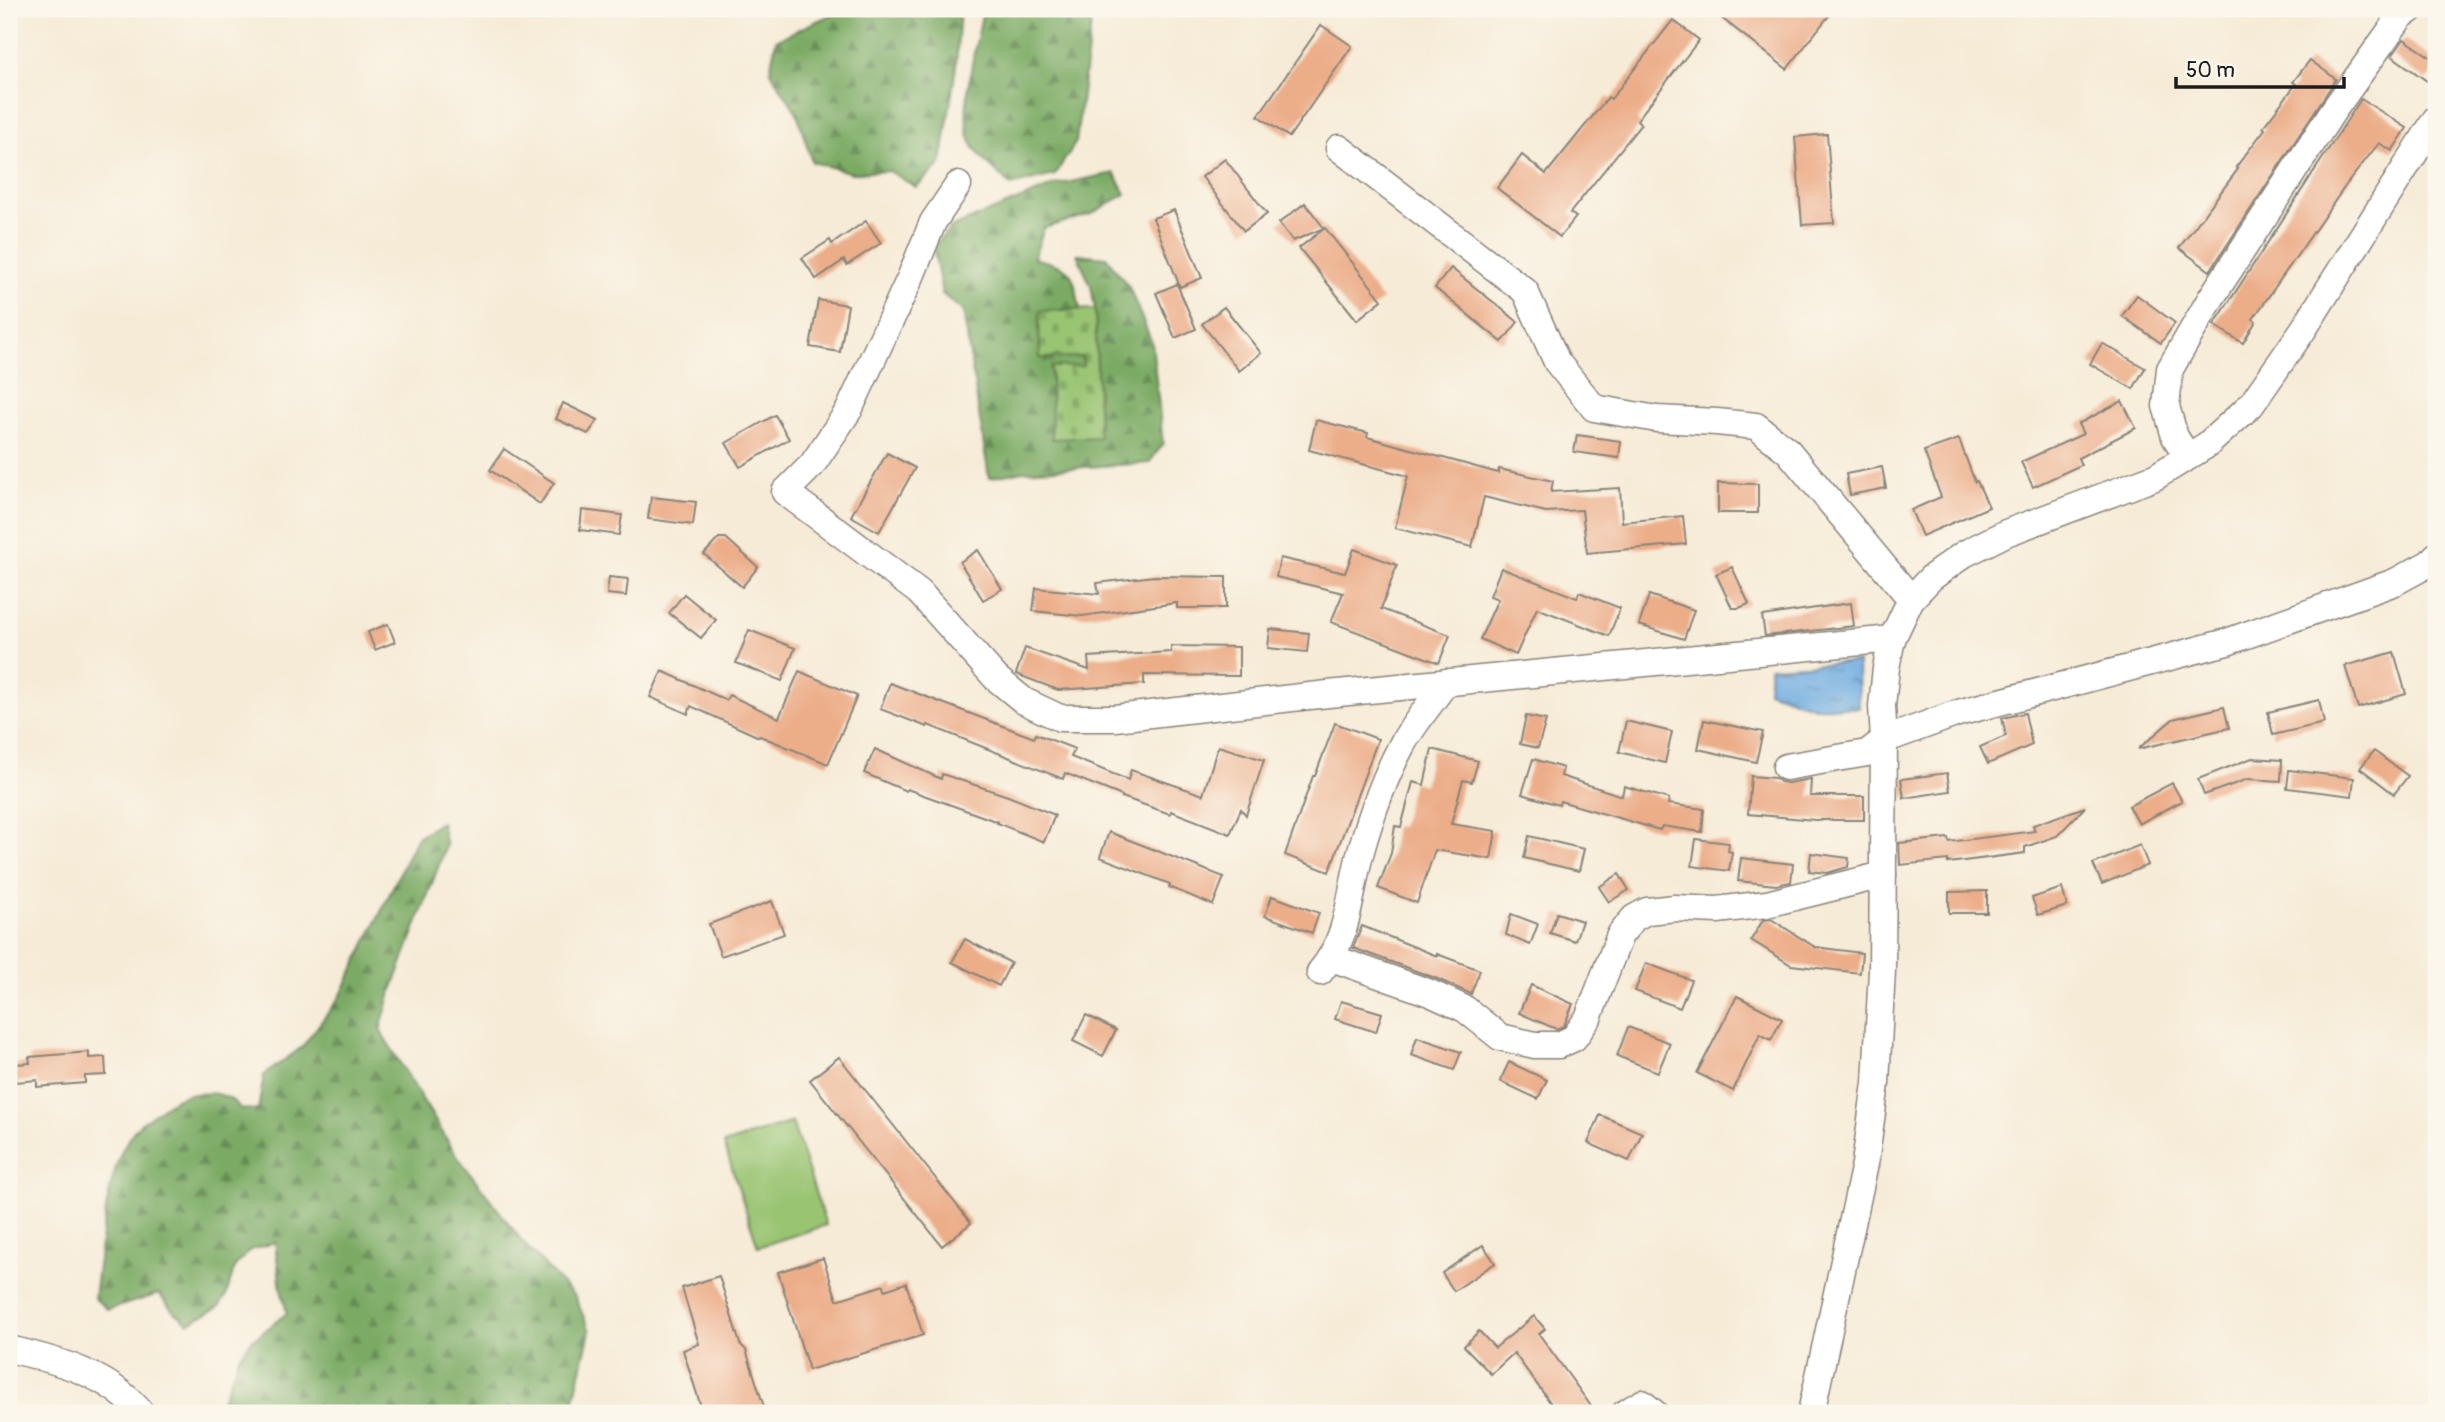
<svg xmlns="http://www.w3.org/2000/svg" width="2445" height="1422" font-family="Pangolin,sans-serif">
  <style>
    .forest { fill: url(#forest-firs); stroke: #4b6340; stroke-width: 2 }
    .cemetery { fill: url(#cemetery-stones); stroke: #5a7047; stroke-width: 2 }
    .green { fill: #99c472; stroke: #5a7047; stroke-width: 2 }
    .water { fill: url(#water-ripples); stroke: #44647e; stroke-width: 2 }
    .building { fill: #ecad89 }
    .lines { fill: none; stroke-linecap: round; stroke-linejoin: round }
    .minor-casing { stroke: #89847a; stroke-width: 29 }
    .minor { stroke: #fff; stroke-width: 26 }
  </style>
  <defs>
    <pattern id="forest-firs" width="22" height="20" patternUnits="userSpaceOnUse" patternTransform="scale(1.75)"><rect width="22" height="20" fill="#7aaa64"/><path d="M5 1l3.5 6h-7zM16 11l3.5 6h-7z" fill="#638a52"/></pattern>
    <pattern id="cemetery-stones" width="16" height="16" patternUnits="userSpaceOnUse" patternTransform="scale(1.75)"><rect width="16" height="16" fill="#99c472"/><path d="M2 7V4a2 2 0 0 1 4 0v3zM10 15v-3a2 2 0 0 1 4 0v3z" fill="#83a862"/></pattern>
    <pattern id="water-ripples" width="26" height="14" patternUnits="userSpaceOnUse" patternTransform="scale(1.75)"><rect width="26" height="14" fill="#6dabe0"/><path d="M2 4q2-2 4 0t4 0M15 11q2-2 4 0t4 0" fill="none" stroke="#598ab5"/></pattern>
  </defs>
  <rect width="100%" height="100%" fill="#fbf7ec"/>
  <filter id="ink" filterUnits="userSpaceOnUse"><feTurbulence type="fractalNoise" baseFrequency=".0143" numOctaves="2"/><feDisplacementMap in="SourceGraphic" scale="14" xChannelSelector="R" yChannelSelector="G"/><feConvolveMatrix kernelMatrix="1 2 1 2 8 2 1 2 1" color-interpolation-filters="sRGB"/></filter>
  <filter id="wash" filterUnits="userSpaceOnUse"><feTurbulence type="fractalNoise" baseFrequency=".00686" numOctaves="4" result="noise"/><feDisplacementMap in="SourceGraphic" scale="28" xChannelSelector="R" yChannelSelector="G"/><feGaussianBlur stdDeviation="1.57" result="paint"/><feColorMatrix in="noise" values="0 0 0 0 0 0 0 0 0 0 0 0 0 0 0 0 0 1.4 0 .05"/><feComposite in="paint" operator="in"/></filter>
  <g filter="url(#wash)">
    <rect width="100%" height="100%" fill="#f6ebd7"/>
    <g class="forest">
      <path d="M843,9H960L956,67L941,164L916,187L889,171L852,173L812,162L797,113L770,71L776,40Z"/>
      <path d="M983,9H1093L1076,142L1055,175L1011,186C999,174 973,153 969,137C960,103 977,43 983,9Z"/>
      <path d="M1114,173L1126,194L1091,214L1044,228L1034,258C1074,269 1072,268 1080,309L1039,311L1040,357H1083L1099,437L1095,309L1091,286L1077,254L1106,257L1129,287L1152,343L1163,444L1149,463L1023,471L989,478L963,311L942,294L933,246L952,227L1055,185Z"/>
      <path d="M441,822L446,846L390,996L380,1030L455,1153L526,1246L575,1297L590,1331L571,1413H217L239,1357L250,1342L287,1313L281,1289L275,1242L251,1250L235,1266L226,1296L219,1307L189,1323L172,1310L159,1294L108,1310L94,1298C100,1255 106,1168 131,1135C138,1124 149,1117 159,1110C170,1102 180,1095 193,1094C213,1092 229,1093 241,1109L258,1110L264,1075L302,1047L340,997L417,837Z"/>
    </g>
    <path class="cemetery" d="M1095,309L1099,437L1052,439L1051,367L1083,366V357L1040,358L1039,311Z"/>
    <path class="green" d="M792,1122L826,1225L758,1247L724,1144Z"/>
    <path class="water" d="M1858,662L1859,708L1814,707L1768,691L1770,667Z"/>
    <g id="blocks">
      <g class="building">
        <path d="M1710,9H1834L1787,69Z"/>
        <path d="M1673,20L1699,40L1637,120L1641,124L1570,213L1576,217L1560,237L1497,188L1522,155L1546,174L1608,97L1611,99Z"/>
        <path d="M1321,25L1352,46L1289,137L1258,116Z"/>
        <path d="M2404,39L2436,61V69L2427,81L2392,56Z"/>
        <path d="M2310,60L2336,79L2210,271L2179,248L2238,169L2236,167L2265,129L2263,127L2296,84L2293,82Z"/>
        <path d="M2361,99L2407,128L2392,151L2379,143L2346,185L2253,319L2256,321L2243,343L2214,325Z"/>
        <path d="M1827,134L1834,223L1802,225L1795,137Z"/>
        <path d="M1225,159L1267,214L1244,231L1202,177Z"/>
        <path d="M1305,203L1324,228L1293,241L1279,223Z"/>
        <path d="M1174,210L1202,278L1180,287L1153,218Z"/>
        <path d="M866,221L881,243L847,265L844,260L816,279L802,258L830,240L832,244Z"/>
        <path d="M1325,228L1382,300L1357,320L1299,248Z"/>
        <path d="M1451,268L1518,322L1502,342L1435,288Z"/>
        <path d="M1177,284L1196,329L1175,338L1156,293Z"/>
        <path d="M2137,295L2175,323L2161,343L2122,316Z"/>
        <path d="M818,300L848,305L840,352L810,347Z"/>
        <path d="M1224,307L1261,353L1239,371L1202,324Z"/>
        <path d="M2102,343L2145,368L2133,389L2090,364Z"/>
        <path d="M2122,401L2136,428L2078,458L2081,465L2033,487L2021,462L2083,434L2078,424Z"/>
        <path d="M563,403L598,420L588,434L556,419Z"/>
        <path d="M775,415L789,439L740,467L726,443Z"/>
        <path d="M1316,420L1368,433L1367,437L1498,473L1499,469L1553,481L1551,492L1620,488L1622,522L1683,516L1686,544L1587,553L1582,510L1546,512L1484,497L1472,547L1395,528L1408,476L1309,450Z"/>
        <path d="M1577,435L1621,441L1619,458L1574,452Z"/>
        <path d="M1959,439L1975,482L1977,481L1989,507L1922,536L1911,510L1941,497L1924,451Z"/>
        <path d="M504,449L554,483L540,504L490,470Z"/>
        <path d="M887,453L915,468L879,532L851,516Z"/>
        <path d="M1882,467L1886,488L1850,495L1846,474Z"/>
        <path d="M1718,483L1758,484V513H1718Z"/>
        <path d="M651,497L696,502L693,525L648,519Z"/>
        <path d="M582,510L622,515L619,535L580,530Z"/>
        <path d="M719,538H726L758,567L742,587L704,554Z"/>
        <path d="M1354,549L1397,565L1381,609L1450,635L1439,663L1331,622L1343,593L1276,577L1280,558L1345,573Z"/>
        <path d="M978,550L1002,589L983,600L960,562Z"/>
        <path d="M1732,567L1749,604L1739,608H1732L1716,574Z"/>
        <path d="M1501,568L1577,598L1579,592L1620,608L1609,636L1537,608L1516,655L1480,639L1498,599L1490,596Z"/>
        <path d="M1154,576L1226,577V608H1177V603L1082,616L1033,611L1036,588L1099,594L1097,583Z"/>
        <path d="M609,577L628,579L626,596L607,594Z"/>
        <path d="M684,594L716,620L701,638L669,613Z"/>
        <path d="M1649,595L1694,610L1684,639L1639,625Z"/>
        <path d="M1851,603L1854,626L1765,636L1762,616Z"/>
        <path d="M388,624L395,642L375,650L368,632Z"/>
        <path d="M1270,629L1309,633L1307,652L1268,648Z"/>
        <path d="M749,630L795,648L782,681L736,663Z"/>
        <path d="M1171,646L1239,647V676L1144,675V684L1058,690L1016,674L1025,648L1089,670L1088,657L1171,652Z"/>
        <path d="M2394,652L2406,694L2358,708L2345,666Z"/>
        <path d="M662,671L726,700L729,695L779,718L799,671L857,696L828,764L760,736L759,737L691,706L688,714L650,697Z"/>
        <path d="M890,683L1034,738L1036,734L1075,749L1071,757L1128,780L1131,770L1203,795L1218,746L1264,760L1246,815L1241,809L1230,834L1171,811L1170,814L1122,797V796L1065,773L1063,779L928,725L927,727L880,709Z"/>
        <path d="M2319,700L2324,723L2273,735L2268,712Z"/>
        <path d="M2224,707L2229,728L2138,749L2173,719Z"/>
        <path d="M2025,713L2032,745L1988,764L1980,747L2006,736L2002,718Z"/>
        <path d="M1526,716L1546,720L1538,748L1520,744Z"/>
        <path d="M1704,720L1763,732L1756,762L1698,749Z"/>
        <path d="M1626,721L1672,732L1665,763L1619,752Z"/>
        <path d="M1335,723L1378,739L1329,872L1285,855L1313,776H1315Z"/>
        <path d="M875,749L941,779L942,774L1008,796L1055,815L1044,842L997,823L998,822L907,789L906,791L864,773Z"/>
        <path d="M1432,749L1478,761L1472,782L1463,780L1451,824L1496,831L1491,859L1435,850L1417,903L1378,888L1391,853L1395,826L1401,827L1413,782L1424,785Z"/>
        <path d="M2374,751L2408,776L2394,794L2360,768Z"/>
        <path d="M2252,758L2282,760L2281,781L2248,779L2204,795L2198,779Z"/>
        <path d="M1533,759L1563,768L1561,776L1622,796L1624,786L1669,799L1668,804L1704,809L1702,832L1662,826L1660,830L1560,801L1559,805L1522,794Z"/>
        <path d="M2289,770L2354,778L2352,796L2287,788Z"/>
        <path d="M1947,773L1950,791L1904,798L1901,779Z"/>
        <path d="M1751,776L1775,778L1781,782L1788,783L1811,779L1810,796H1864V820H1815L1748,814Z"/>
        <path d="M2172,783L2182,801L2139,824L2129,806Z"/>
        <path d="M2085,807L2057,836L2025,847V853L1948,863V860L1900,865L1899,843L1948,838L1949,842L2035,831L2033,825Z"/>
        <path d="M1109,832L1224,877L1213,905L1169,887L1170,884L1100,857Z"/>
        <path d="M1529,836L1584,849L1579,871L1524,858Z"/>
        <path d="M1696,839L1729,843L1728,851L1732,852L1729,871L1692,866Z"/>
        <path d="M2140,845L2148,865L2102,884L2093,864Z"/>
        <path d="M1811,853L1849,858L1848,867L1827,873L1809,871Z"/>
        <path d="M1741,858L1793,864L1791,882L1776,885L1738,881Z"/>
        <path d="M1619,874L1629,890L1609,902L1599,887Z"/>
        <path d="M2062,888L2067,906L2038,915L2032,898Z"/>
        <path d="M1987,891V913H1949V892Z"/>
        <path d="M1272,896L1319,913L1312,933L1265,916Z"/>
        <path d="M772,901L784,934L721,956L709,924Z"/>
        <path d="M1557,913L1582,921L1575,941L1550,933Z"/>
        <path d="M1511,914L1538,924L1530,945L1506,935Z"/>
        <path d="M1771,919L1815,947L1862,953L1860,973L1791,965L1751,940L1763,920Z"/>
        <path d="M1362,926L1437,956V954L1480,970L1471,994L1435,978L1353,948Z"/>
        <path d="M965,939L1011,963L999,986L952,962Z"/>
        <path d="M1646,963L1691,980L1680,1008L1635,991Z"/>
        <path d="M1531,985L1573,1004L1564,1026L1556,1029L1519,1013Z"/>
        <path d="M1737,996L1782,1019L1771,1040L1760,1034L1733,1091L1697,1073Z"/>
        <path d="M1341,1001L1382,1013L1376,1032L1335,1019Z"/>
        <path d="M1086,1015L1116,1030L1103,1056L1073,1041Z"/>
        <path d="M1628,1027L1670,1043L1658,1072L1617,1056Z"/>
        <path d="M1417,1037L1461,1052L1454,1070L1411,1055Z"/>
        <path d="M89,1052V1058L105,1057L106,1075L85,1076V1083L37,1087V1080L16,1082L15,1064L30,1063L29,1057Z"/>
        <path d="M839,1057L971,1223L942,1246L810,1080Z"/>
        <path d="M1509,1062L1547,1080L1538,1099L1500,1081Z"/>
        <path d="M1600,1115L1642,1133L1629,1161L1588,1143Z"/>
        <path d="M1483,1245L1495,1263L1454,1291L1442,1273Z"/>
        <path d="M823,1258L837,1300L884,1285L885,1290L906,1283L923,1335L809,1370L778,1272Z"/>
        <path d="M719,1276L740,1344L746,1350L764,1407L744,1413H725L723,1407L703,1413L683,1350L699,1344L682,1288Z"/>
        <path d="M1534,1316L1545,1329L1539,1334L1596,1413H1558L1514,1353L1491,1374L1464,1346L1479,1331L1495,1348Z"/>
      </g>
    </g>
  </g>
  <g filter="url(#ink)">
    <use href="#blocks" fill-opacity="0" stroke="#89847a" stroke-width="2"/>
    <g class="lines">
      <g class="minor-casing">
        <g id="minor">
          <path d="M1339,148L1525,291L1557,362L1594,408L1657,419L1717,422L1756,426L1788,451L1911,599"/>
          <path d="M958,185L933,222L911,276L849,410L812,465L785,492L919,592L996,678L1024,701L1060,718H1115L1328,694L1892,639"/>
          <path d="M2188,457L2175,437L2166,406L2170,369L2211,298L2333,111L2401,16L2411,9"/>
          <path d="M1786,767L1867,753L1884,740L1958,713L2227,642L2395,582L2430,563L2436,556"/>
          <path d="M1332,958L1430,993L1465,1009L1500,1037L1535,1045H1559L1574,1038L1588,1018L1620,935L1634,918L1647,911L1675,908L1717,910L1767,904L1883,875"/>
          <path d="M1320,972C1351,936 1349,891 1362,847C1372,812 1385,776 1403,743C1415,722 1432,702 1446,682"/>
          <path d="M9,1349C56,1360 110,1374 141,1413"/>
          <path d="M1625,1413L1642,1403L1654,1413"/>
          <path d="M1811,1413L1865,1164L1876,1083L1882,970L1884,740L1882,706L1886,668L1892,639L1911,599L1931,578L1964,554L2006,533L2155,477L2207,445L2251,405L2303,330L2436,119"/>
        </g>
      </g>
      <use href="#minor" class="minor"/>
    </g>
  </g>
  <rect width="2445" height="1422" fill="none" stroke="#fbf7ec" stroke-width="35"/>
  <path d="M2176 77v10h168v-10" fill="none" stroke="#1c1c1c" stroke-width="3.5"/>
  <text x="2186" y="77" font-size="21" fill="#1c1c1c" stroke="#fbf7ec" stroke-width="5" paint-order="stroke">50 m</text>
</svg>
